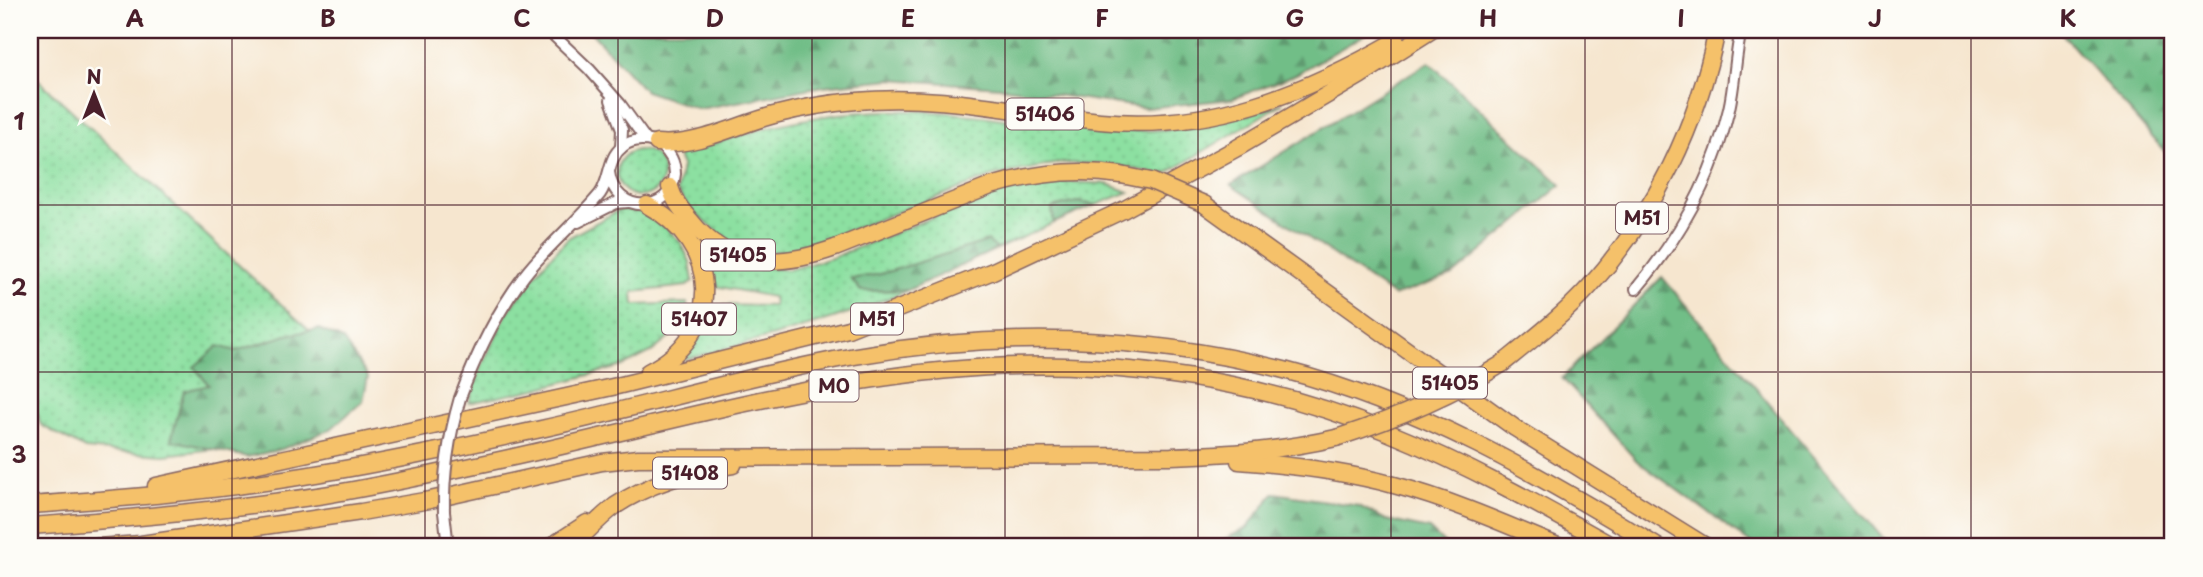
<svg xmlns="http://www.w3.org/2000/svg" width="2203" height="577" font-family="'Playpen Sans',sans-serif">
  <style>
    .grass { fill: url(#grass-dots); stroke: #6b8066; stroke-width: 2 }
    .forest { fill: url(#forest-firs); stroke: #5e6e59; stroke-width: 2 }
    .lines { fill: none; stroke-linecap: round; stroke-linejoin: round }
    .minor-casing { stroke: #866564; stroke-width: 14 }
    .highway-casing { stroke: #866564; stroke-width: 19 }
    .minor { stroke: #fff; stroke-width: 10 }
    .highway { stroke: #f5c16b; stroke-width: 16 }
    .minor-bridge-casing { stroke: #866564; stroke-width: 14; stroke-linecap: butt }
    .highway-bridge-casing { stroke: #866564; stroke-width: 19; stroke-linecap: butt }
    .minor-bridge { stroke: #fff; stroke-width: 10 }
    .highway-bridge { stroke: #f5c16b; stroke-width: 16 }
    .grid { fill: none; stroke: #4a1f2b; stroke-width: 2; stroke-opacity: 0.55 }
    .labels { text-anchor: middle; stroke-width: 5; stroke-linejoin: round; paint-order: stroke }
    .shield { fill: #fdfcf7; stroke: #806168; stroke-width: 2 }
    .shield-label { font-size: 19px; font-weight: bold; fill: #4a1f2b }
    .neatline { fill: none; stroke: #4a1f2b; stroke-width: 2.5 }
    .grid-label { font-size: 23px; text-anchor: middle; font-weight: bold; fill: #4a1f2b }
  </style>
  <defs>
    <pattern id="grass-dots" width="8" height="8" patternUnits="userSpaceOnUse" patternTransform="scale(1.75)"><rect width="8" height="8" fill="#8ce0a1"/><path d="M2 2h.1M6 6h.1" fill="none" stroke="#7ac08b" stroke-width="1.8" stroke-linecap="round"/></pattern>
    <pattern id="forest-firs" width="22" height="20" patternUnits="userSpaceOnUse" patternTransform="scale(1.75)"><rect width="22" height="20" fill="#71be87"/><path d="M5 1l3.5 6h-7zM16 11l3.5 6h-7z" fill="#5f9a6f"/></pattern>
  </defs>
  <rect width="100%" height="100%" fill="#fdfcf7"/>
  <filter id="ink" filterUnits="userSpaceOnUse"><feTurbulence type="fractalNoise" baseFrequency=".0143" numOctaves="2"/><feDisplacementMap in="SourceGraphic" scale="14" xChannelSelector="R" yChannelSelector="G"/><feConvolveMatrix kernelMatrix="1 2 1 2 8 2 1 2 1" color-interpolation-filters="sRGB"/></filter>
  <filter id="wash" filterUnits="userSpaceOnUse"><feTurbulence type="fractalNoise" baseFrequency=".00686" numOctaves="4" result="noise"/><feDisplacementMap in="SourceGraphic" scale="28" xChannelSelector="R" yChannelSelector="G"/><feGaussianBlur stdDeviation="1.57" result="paint"/><feColorMatrix in="noise" values="0 0 0 0 0 0 0 0 0 0 0 0 0 0 0 0 0 1.4 0 .05"/><feComposite in="paint" operator="in"/></filter>
  <g filter="url(#wash)">
    <rect width="100%" height="100%" fill="#f6e6cf"/>
    <g class="grass">
      <path d="M30,72L310,331L236,351L195,367L209,385L172,439L213,449L165,455L85,449L41,425L30,392Z"/>
      <path d="M1283,103L1164,175L1110,164L1059,163L993,176L797,250L759,253L729,241L691,210L677,191L682,167L678,156C757,127 827,109 911,111C984,112 1055,130 1128,131C1181,132 1233,120 1283,103Z"/>
      <circle cx="640" cy="173" r="23"/>
      <path d="M1049,181L1108,184L1129,192L1096,205L1077,202L1052,208L1054,223L997,249L988,242L881,274L851,279L861,291L908,290C832,323 751,342 671,363L708,305L774,306L773,297L710,285L706,258L682,221L723,258L746,265L788,270L832,258L990,194Z"/>
      <path d="M621,209L653,214L681,243L690,262L693,281L687,286L633,292L634,305L687,303L688,313L676,332L653,351L623,366L536,389L469,403L481,367L507,313L543,265L568,238Z"/>
    </g>
    <g class="forest">
      <path d="M589,30H1373L1296,74L1232,99L1146,108L1000,87L891,79L823,86L699,109L645,91Z"/>
      <path d="M2059,30H2173V161Z"/>
      <path d="M1429,62L1561,185L1453,275L1394,296L1231,185Z"/>
      <path d="M1077,202L1096,205L1054,223L1052,208Z"/>
      <path d="M988,241L997,249L908,290L861,291L851,279L881,274Z"/>
      <path d="M1662,277L1890,547H1756L1637,461L1562,378Z"/>
      <path d="M319,329L343,340L368,377L363,401L331,429L282,449L247,457L171,440L184,391L209,385L194,367L218,346L236,351L287,335Z"/>
      <path d="M1274,493L1359,506L1386,520L1429,529L1448,547H1209L1247,528Z"/>
      <path d="M1094,540L1169,543L1182,547H1097Z"/>
    </g>
  </g>
  <g filter="url(#ink)">
    <g class="lines">
      <g class="minor-casing">
        <g id="minor">
          <path d="M548,30L589,69L620,104L646,140"/>
          <path d="M611,100L622,130L621,148"/>
          <path d="M578,222L616,203L628,202"/>
          <path d="M1636,289C1681,236 1713,177 1729,109C1735,83 1735,56 1741,30"/>
          <path d="M460,398C476,355 496,313 524,276C546,247 576,223 600,194C611,179 607,159 622,147C633,138 650,138 661,146C670,153 675,163 675,174C672,215 614,215 609,172"/>
          <path d="M444,512L448,547"/>
        </g>
      </g>
      <g class="highway-casing">
        <g id="highway">
          <path d="M657,143C696,147 736,125 774,115C801,108 830,103 857,101C938,93 1020,113 1100,121C1209,132 1303,94 1396,41"/>
          <path d="M670,187C674,201 681,209 690,220C729,270 781,267 835,248L991,186C1034,173 1077,168 1121,175"/>
          <path d="M1204,204L1515,428L1707,547"/>
          <path d="M647,205C720,244 726,333 648,372"/>
          <path d="M1502,364C1533,339 1564,315 1590,286C1655,214 1698,124 1717,30"/>
          <path d="M1239,461C1291,465 1344,471 1394,485C1451,500 1505,524 1560,547"/>
          <path d="M156,486L617,386L848,329L993,271L1123,210L1237,148L1361,75L1432,30"/>
          <path d="M30,505C117,499 205,492 291,478C375,465 458,447 541,429C646,406 749,375 855,356C997,331 1144,334 1284,370C1422,406 1538,474 1658,547"/>
          <path d="M30,526C128,519 226,510 324,495C386,485 448,471 509,458C700,416 894,355 1092,367C1192,373 1295,394 1387,432C1466,464 1540,505 1614,547"/>
          <path d="M178,546L204,547"/>
          <path d="M97,547L141,544L361,512L430,500L602,462L638,458L1171,456C1228,454 1279,451 1336,438"/>
          <path d="M550,547L587,523"/>
          <path d="M571,547C585,534 599,518 615,506C651,482 691,471 733,465"/>
        </g>
      </g>
      <use href="#minor" class="minor"/>
      <use href="#highway" class="highway"/>
      <g class="minor-bridge-casing">
        <path id="minor-bridge" d="M444,512C443,472 449,436 460,398"/>
      </g>
      <g class="highway-bridge-casing">
        <g id="highway-bridge">
          <path d="M1121,175L1151,181L1204,204"/>
          <path d="M1336,438C1395,419 1449,397 1502,364"/>
        </g>
      </g>
      <use href="#minor-bridge" class="minor-bridge"/>
      <use href="#highway-bridge" class="highway-bridge"/>
    </g>
  </g>
  <path class="grid" d="M232,30V547M425,30V547M618,30V547M812,30V547M1005,30V547M1198,30V547M1391,30V547M1585,30V547M1778,30V547M1971,30V547M30,205H2173M30,372H2173"/>
  <g class="labels">
    <g class="shield">
      <rect x="1006.5" y="98.5" width="77" height="31" rx="5"/>
      <rect x="1616" y="202.5" width="52" height="31" rx="5"/>
      <rect x="701" y="239.5" width="74" height="31" rx="5"/>
      <rect x="662" y="303.5" width="74" height="31" rx="5"/>
      <rect x="851" y="303.5" width="52" height="31" rx="5"/>
      <rect x="1413" y="367.5" width="74" height="31" rx="5"/>
      <rect x="809.5" y="370.5" width="49" height="31" rx="5"/>
      <rect x="653" y="457.5" width="74" height="31" rx="5"/>
    </g>
    <g class="shield-label">
      <text x="1045" y="121">51406</text>
      <text x="1642" y="225">M51</text>
      <text x="738" y="262">51405</text>
      <text x="699" y="326">51407</text>
      <text x="877" y="326">M51</text>
      <text x="1450" y="390">51405</text>
      <text x="834" y="393">M0</text>
      <text x="690" y="480">51408</text>
    </g>
  </g>
  <rect width="2203" height="577" fill="none" stroke="#fdfcf7" stroke-width="77"/>
  <g transform="translate(94 94)" stroke="#fdfcf7" stroke-width="5" paint-order="stroke">
  <path d="M0-5L12 26L0 18L-12 26Z" fill="#4a1f2b"/>
  <text y="-10" font-size="19" font-weight="bold" text-anchor="middle" fill="#4a1f2b">N</text>
  </g>
  <rect x="38" y="38" width="2126" height="500" class="neatline"/>
  <g class="grid-label">
    <text x="135" y="27">A</text>
    <text x="328" y="27">B</text>
    <text x="522" y="27">C</text>
    <text x="715" y="27">D</text>
    <text x="908" y="27">E</text>
    <text x="1102" y="27">F</text>
    <text x="1295" y="27">G</text>
    <text x="1488" y="27">H</text>
    <text x="1681" y="27">I</text>
    <text x="1875" y="27">J</text>
    <text x="2068" y="27">K</text>
    <text x="19" y="130">1</text>
    <text x="19" y="296">2</text>
    <text x="19" y="463">3</text>
  </g>
</svg>
